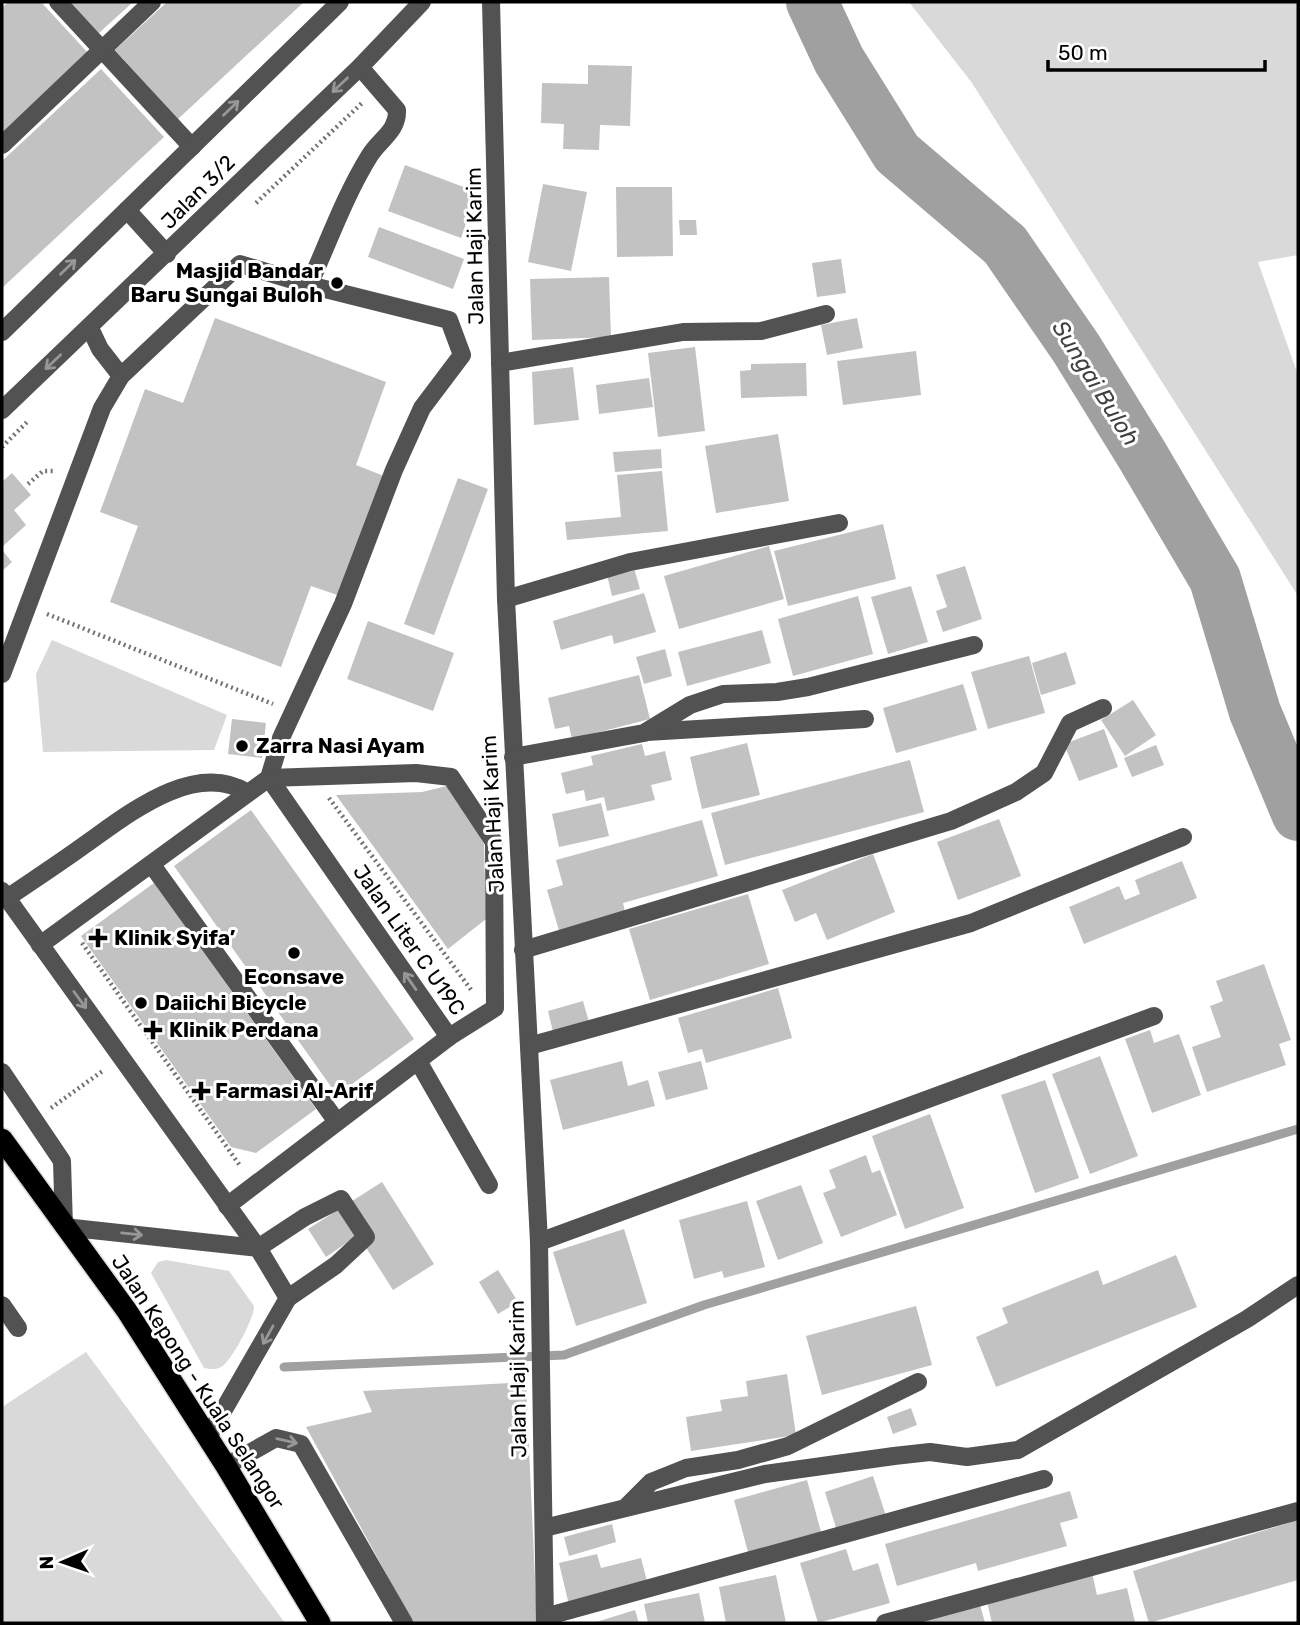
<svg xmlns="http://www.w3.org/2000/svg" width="1300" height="1625" font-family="Rubik,sans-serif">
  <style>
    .green { fill: #d9d9d9 }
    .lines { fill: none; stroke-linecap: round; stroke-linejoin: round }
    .stream { stroke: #a0a0a0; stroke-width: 9 }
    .river { stroke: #a0a0a0; stroke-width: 52 }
    .building { fill: #c2c2c2 }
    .highway-casing { stroke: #dbdbdb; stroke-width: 24 }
    .path { stroke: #747474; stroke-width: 4.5; stroke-dasharray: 2 3.5; stroke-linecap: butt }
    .minor { stroke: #525252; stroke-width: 18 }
    .highway { stroke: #000; stroke-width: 21 }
    .oneway { stroke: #979797 }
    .poi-dot { fill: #000; stroke: #fff; stroke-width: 2.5 }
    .labels { text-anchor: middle; stroke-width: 6; stroke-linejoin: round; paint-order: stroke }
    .street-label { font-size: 21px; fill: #000; stroke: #fff }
    .poi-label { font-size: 21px; font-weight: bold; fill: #000; stroke: #fff; text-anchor: start }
    .water-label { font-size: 23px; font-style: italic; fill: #414141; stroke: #fff }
  </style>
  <rect width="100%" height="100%" fill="#fff"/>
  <g class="green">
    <path d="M909,2H1298V255L1258,262L1298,375V596L972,83Z"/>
    <path d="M52,640L227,715L214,750L43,752L36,674Z"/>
    <path d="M166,1260L229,1271L254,1306C255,1317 231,1362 221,1367C216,1370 211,1369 204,1368L151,1273L158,1262Z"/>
    <path d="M86,1352L285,1623H2V1407Z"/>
  </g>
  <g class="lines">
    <path class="stream" d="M284,1367L564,1355L704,1305L1298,1129"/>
    <path class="river" d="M812,2L839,60L897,153L1005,245L1076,348L1142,455L1215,579L1255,712L1298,815"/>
  </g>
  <g class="building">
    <path d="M8,2H41L89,54L2,135V8Z"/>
    <path d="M70,2H133L99,33Z"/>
    <path d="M167,2H304L178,119L115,50Z"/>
    <path d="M588,65L632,66L630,126L600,125L599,150L563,149L564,124L541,123L542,83L588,84Z"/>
    <path d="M101,69L164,137L2,288V161Z"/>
    <path d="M405,165L477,192L461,238L388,211Z"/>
    <path d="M543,184L587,192L571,271L528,262Z"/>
    <path d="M616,187H672L673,256L617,257Z"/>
    <path d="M679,220H696L697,235H680Z"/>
    <path d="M379,227L464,259L453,289L368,257Z"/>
    <path d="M841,259L846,293L817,297L812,263Z"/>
    <path d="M609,277L611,337L532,340L530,279Z"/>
    <path d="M215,318L386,382L356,465L384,476L340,596L311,586L281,667L110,602L138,526L100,512L145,389L183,403Z"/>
    <path d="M857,318L863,348L827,355L821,325Z"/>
    <path d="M695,347L705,431L658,437L648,353Z"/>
    <path d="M916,351L921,395L843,405L837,361Z"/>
    <path d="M806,363L807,396L741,398L740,371L751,370V364Z"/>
    <path d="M573,367L579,420L534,425L532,372Z"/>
    <path d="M649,378L653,407L599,414L596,385Z"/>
    <path d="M778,434L789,501L716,513L705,446Z"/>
    <path d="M661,449L662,468L615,472L613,452Z"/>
    <path d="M662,471L668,531L567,540L565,522L621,517L617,475Z"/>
    <path d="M12,473L31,495L14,510L26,525L2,547V482Z"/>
    <path d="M458,478L488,489L434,635L404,624Z"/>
    <path d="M883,524L896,579L788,606L774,551Z"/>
    <path d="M769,546L784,599L679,629L664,576Z"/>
    <path d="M2,550L12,562L2,571Z"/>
    <path d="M965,566L982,619L943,632L936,611L947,607L936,575Z"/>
    <path d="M634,568L640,589L612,596L607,575Z"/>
    <path d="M911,586L928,642L888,654L871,597Z"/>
    <path d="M644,593L656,632L614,644L612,635L561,650L553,621Z"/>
    <path d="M858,596L873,654L793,676L778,619Z"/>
    <path d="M368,621L454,653L433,711L347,679Z"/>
    <path d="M762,630L771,663L687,686L678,652Z"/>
    <path d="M665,649L672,676L644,684L636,657Z"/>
    <path d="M1066,652L1076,684L1041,695L1032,663Z"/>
    <path d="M1029,656L1045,713L988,729L971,672Z"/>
    <path d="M639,675L650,719L572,739L569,726L555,729L548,698Z"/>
    <path d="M963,684L977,730L896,753L883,708Z"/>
    <path d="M1133,700L1156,735L1125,756L1101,720Z"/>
    <path d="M232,719L266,723L262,758L228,754Z"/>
    <path d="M1104,729L1118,767L1079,781L1064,744Z"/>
    <path d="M747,743L760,795L702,809L690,757Z"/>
    <path d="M642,744L645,756L665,751L672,780L651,785L655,800L607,811L604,797L586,801L584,790L566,794L561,773L593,765L591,756Z"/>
    <path d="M1156,745L1164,765L1132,777L1124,758Z"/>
    <path d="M910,760L924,812L725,865L711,813Z"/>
    <path d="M451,785L484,844L486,919L448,949L336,795L422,792Z"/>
    <path d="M601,803L609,836L559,847L552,814Z"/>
    <path d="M251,810L414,1039L337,1095L174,866Z"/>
    <path d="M999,819L1021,876L958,900L937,842Z"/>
    <path d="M702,820L718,876L623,903L626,916L560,934L547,890L563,885L556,860Z"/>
    <path d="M873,854L895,912L827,940L816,913L795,922L782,890Z"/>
    <path d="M1182,861L1197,898L1084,944L1069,907L1119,886L1125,900L1140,894L1135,880Z"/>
    <path d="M154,883L316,1109L256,1153L231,1147L81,936Z"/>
    <path d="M748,894L769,964L650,1000L629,929Z"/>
    <path d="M1264,964L1291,1040L1279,1044L1286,1065L1207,1092L1192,1047L1221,1037L1210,1006L1223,1001L1216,981Z"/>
    <path d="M778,988L792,1038L706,1063L702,1049L688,1053L678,1018Z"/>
    <path d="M583,1001L589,1022L553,1032L548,1011Z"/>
    <path d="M1150,1030L1154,1043L1179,1034L1201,1095L1152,1113L1125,1039Z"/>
    <path d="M1100,1056L1138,1156L1090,1174L1052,1074Z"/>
    <path d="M622,1061L628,1086L648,1080L655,1106L563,1130L550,1080Z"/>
    <path d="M701,1061L708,1089L666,1100L658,1072Z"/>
    <path d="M1045,1080L1079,1178L1035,1193L1001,1095Z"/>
    <path d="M930,1114L964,1208L905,1229L872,1136Z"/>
    <path d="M866,1155L872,1173L880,1170L897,1215L841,1237L823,1193L836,1188L829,1170Z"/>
    <path d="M382,1182L434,1264L393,1290L358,1235L326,1257L308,1229Z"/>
    <path d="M801,1185L823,1243L778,1260L756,1201Z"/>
    <path d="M747,1201L765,1267L724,1278L722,1271L694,1279L679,1220Z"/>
    <path d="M624,1229L647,1303L576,1326L553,1252Z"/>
    <path d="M1176,1255L1197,1307L996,1387L976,1337L1008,1323L1002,1308L1098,1270L1103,1285Z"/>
    <path d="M498,1270L518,1302L498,1314L479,1282Z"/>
    <path d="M916,1306L932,1365L822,1395L806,1336Z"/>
    <path d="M787,1374L796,1435L691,1451L686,1417L722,1411L720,1400L748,1396L746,1381Z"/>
    <path d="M526,1382L537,1623H413L306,1427L372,1412L363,1391Z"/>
    <path d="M911,1408L917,1425L893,1434L887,1417Z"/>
    <path d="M873,1476L886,1516L837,1531L825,1492Z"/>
    <path d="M807,1480L821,1532L748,1552L734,1500Z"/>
    <path d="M1070,1491L1078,1518L1060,1523L1067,1546L978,1571L976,1563L897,1586L885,1544Z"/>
    <path d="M1298,1520V1580L1149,1623L1133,1571Z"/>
    <path d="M612,1524L616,1542L569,1556L564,1537Z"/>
    <path d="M846,1549L853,1571L878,1563L890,1603L818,1623L800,1563Z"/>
    <path d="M597,1554L601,1568L641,1558L648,1585L569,1605L559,1563Z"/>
    <path d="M1092,1573L1097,1595L1127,1588L1135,1622L992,1623L986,1598Z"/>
    <path d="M776,1575L786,1623H726L719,1587Z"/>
    <path d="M699,1593L705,1623H648L644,1604Z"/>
    <path d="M979,1601L985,1623H900Z"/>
    <path d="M635,1610L639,1623H593Z"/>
  </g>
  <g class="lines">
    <g class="highway-casing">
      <path id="highway" d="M2,1139L127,1311L226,1466L320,1623"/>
    </g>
    <g class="path">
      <path d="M256,203L362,103"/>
      <path d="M2,447L27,422"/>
      <path d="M28,484L43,471H55"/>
      <path d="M47,614L273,704"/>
      <path d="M329,798L472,991"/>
      <path d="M82,943L241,1167"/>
      <path d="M51,1108L104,1070"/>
    </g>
    <g class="minor">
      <path d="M58,2L192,147"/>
      <path d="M491,2L506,599L539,1242L545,1623"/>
      <path d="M2,145L152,2"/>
      <path d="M127,210L167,254"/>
      <path d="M309,285C328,243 345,195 370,155C380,139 398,131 397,110L360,67"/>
      <path d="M90,328L100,349L121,376"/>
      <path d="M2,332L340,2"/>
      <path d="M500,363L683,332L761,331L826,314"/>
      <path d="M2,410L360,67L422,2"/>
      <path d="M506,599L630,562L839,523"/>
      <path d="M2,674L102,408L121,376L240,264L309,285L449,320L462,355L422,408L394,470L343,604L281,738L269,778"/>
      <path d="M647,732L865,719"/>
      <path d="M513,757L644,733L690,705L723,694L777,692L808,687L974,645"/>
      <path d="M269,778L449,1037"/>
      <path d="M152,865L337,1122"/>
      <path d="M2,891L258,1248L305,1217L341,1199L366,1237L336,1265L288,1298"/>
      <path d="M7,898C32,881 58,864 83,846C126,816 194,759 248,793"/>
      <path d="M40,945L269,778L416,773L451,777L494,842L495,1008L449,1037L227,1206"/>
      <path d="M523,950L951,821L1016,792L1044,773L1070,723L1103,708"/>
      <path d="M529,1046L971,923L1183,837"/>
      <path d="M418,1061L489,1185"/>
      <path d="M2,1072L62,1161L64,1227L258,1248L288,1298L208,1437"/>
      <path d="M539,1242L1154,1016"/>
      <path d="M2,1305L18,1328"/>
      <path d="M226,1466L276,1438L301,1444L404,1623"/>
      <path d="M626,1507L651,1482L686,1468L738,1460L788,1446L918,1382"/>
      <path d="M544,1528L765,1474L894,1456L930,1452L967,1457L1018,1450L1247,1319L1298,1285"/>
      <path d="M545,1617L1044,1479"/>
      <path d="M885,1623L1298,1511"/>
    </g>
    <use href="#highway" class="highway"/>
  </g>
  <defs><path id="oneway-shaft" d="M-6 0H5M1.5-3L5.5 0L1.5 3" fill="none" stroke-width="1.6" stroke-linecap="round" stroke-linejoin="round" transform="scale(1.75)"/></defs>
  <g class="oneway">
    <use href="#oneway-shaft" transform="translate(340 85) rotate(137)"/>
    <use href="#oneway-shaft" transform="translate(231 108) rotate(-44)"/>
    <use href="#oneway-shaft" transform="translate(68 267) rotate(-44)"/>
    <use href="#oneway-shaft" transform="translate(53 362) rotate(137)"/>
    <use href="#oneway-shaft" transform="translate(410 981) rotate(-125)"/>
    <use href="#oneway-shaft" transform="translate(80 1000) rotate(54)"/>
    <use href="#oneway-shaft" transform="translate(132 1234) rotate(6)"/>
    <use href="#oneway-shaft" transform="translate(268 1335) rotate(119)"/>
    <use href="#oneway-shaft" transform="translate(287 1441) rotate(13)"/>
  </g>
  <g class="poi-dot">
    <circle cx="337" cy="283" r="7"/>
    <circle cx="242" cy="746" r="7"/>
    <path d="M94.5 927.5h7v7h7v7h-7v7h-7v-7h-7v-7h7z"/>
    <circle cx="294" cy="953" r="7"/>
    <circle cx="141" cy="1003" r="7"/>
    <path d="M149.5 1019.5h7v7h7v7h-7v7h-7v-7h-7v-7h7z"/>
    <path d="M197.5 1080.5h7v7h7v7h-7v7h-7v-7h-7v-7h7z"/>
  </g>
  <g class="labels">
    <g class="street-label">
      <text transform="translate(198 192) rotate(-45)" y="7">Jalan 3/2</text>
      <text transform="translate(475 246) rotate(-91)" y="7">Jalan Haji Karim</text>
      <text transform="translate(493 814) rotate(-93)" y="7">Jalan Haji Karim</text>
      <text transform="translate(409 940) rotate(55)" y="7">Jalan Liter C U19C</text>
      <text transform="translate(518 1379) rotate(-91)" y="7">Jalan Haji Karim</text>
      <text transform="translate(198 1382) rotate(57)" y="7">Jalan Kepong - Kuala Selangor</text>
    </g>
    <g class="poi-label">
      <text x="323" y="278" text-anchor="end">Masjid Bandar<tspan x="323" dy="24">Baru Sungai Buloh</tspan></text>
      <text x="256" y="753">Zarra Nasi Ayam</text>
      <text x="114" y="945">Klinik Syifa’</text>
      <text x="294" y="984" text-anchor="middle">Econsave</text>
      <text x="155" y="1010">Daiichi Bicycle</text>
      <text x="169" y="1037">Klinik Perdana</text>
      <text x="215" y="1098">Farmasi Al-Arif</text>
    </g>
    <g class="water-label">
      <text transform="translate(1096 383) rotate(58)" y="8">Sungai Buloh</text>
    </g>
  </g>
  <rect width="1300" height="1625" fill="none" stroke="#000000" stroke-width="7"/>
  <g transform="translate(63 1562) rotate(268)" stroke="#ffffff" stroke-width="5" paint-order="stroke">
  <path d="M0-5L12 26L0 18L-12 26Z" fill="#000000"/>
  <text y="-10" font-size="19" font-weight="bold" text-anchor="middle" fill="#000000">N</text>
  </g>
  <path d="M1048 60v10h217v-10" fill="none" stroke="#000000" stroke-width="3.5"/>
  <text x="1058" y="60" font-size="21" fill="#000000" stroke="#ffffff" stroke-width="5" paint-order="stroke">50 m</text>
</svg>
